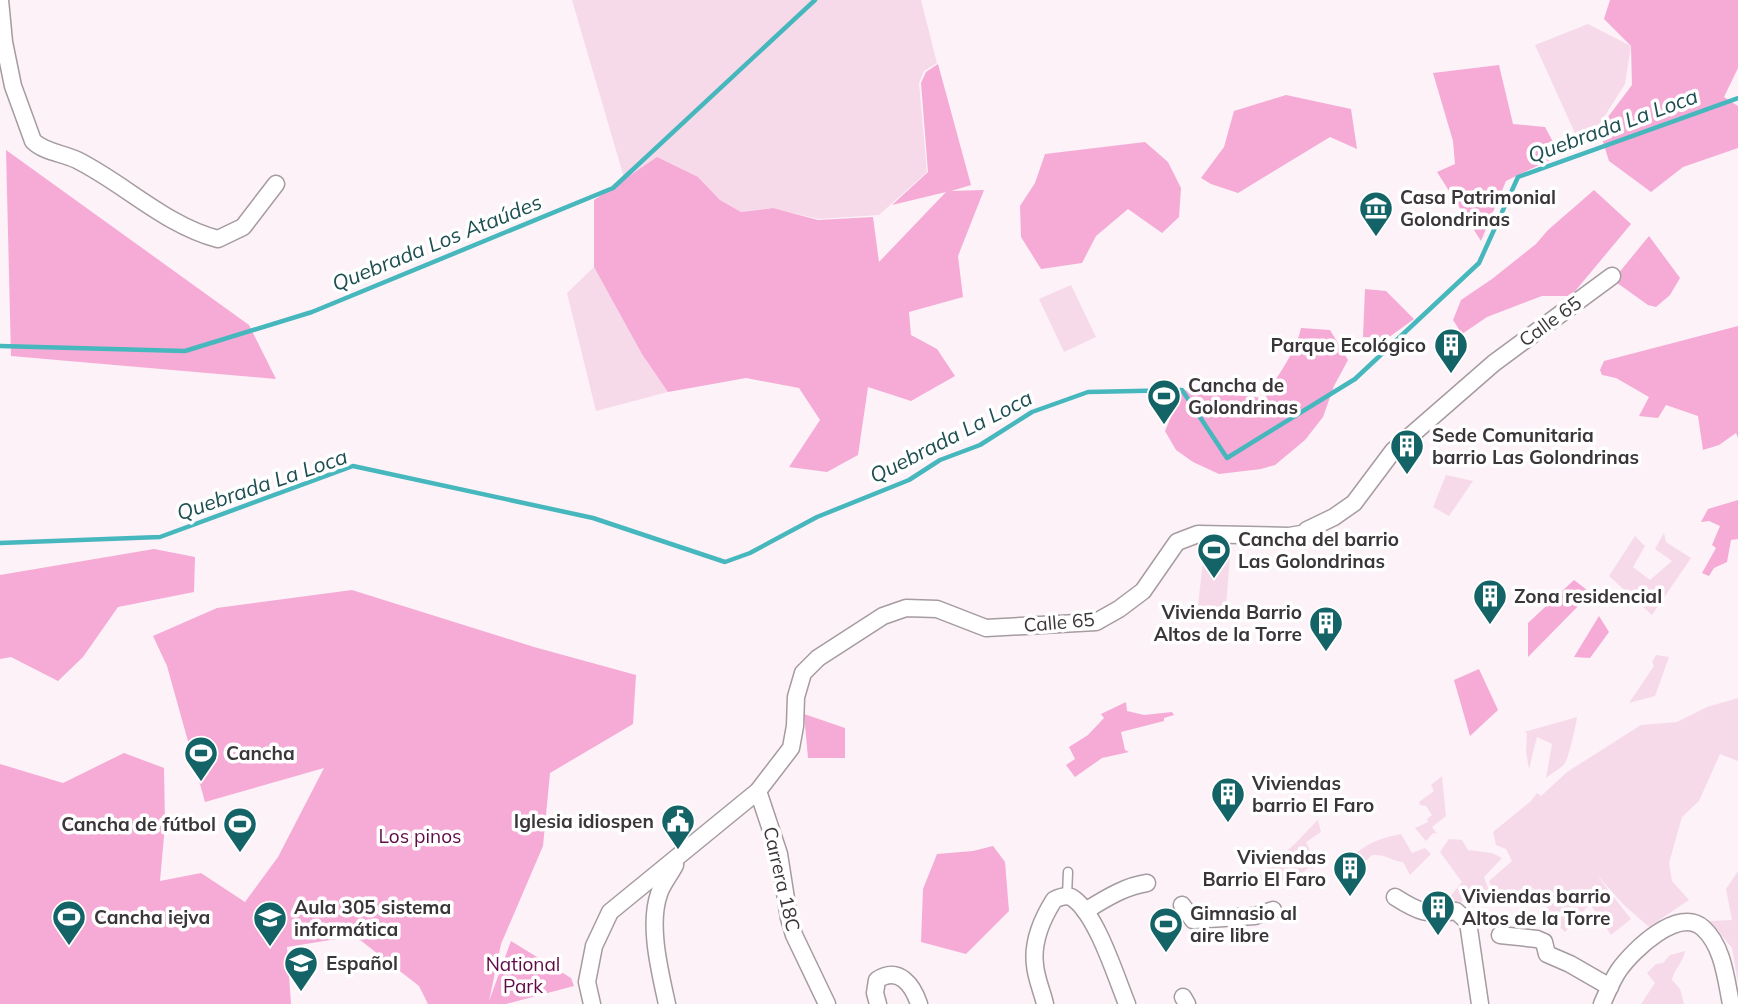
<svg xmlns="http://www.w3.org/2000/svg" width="1738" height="1004" font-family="Mulish,sans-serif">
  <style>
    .green { fill: #f7daea }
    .forest { fill: #f5abd6 }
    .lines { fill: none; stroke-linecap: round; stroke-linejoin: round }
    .stream { stroke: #45b7bd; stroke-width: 4.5 }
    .lane-casing { stroke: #a59ba0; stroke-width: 11 }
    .street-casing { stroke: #a59ba0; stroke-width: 19 }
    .lane { stroke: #fff; stroke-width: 8 }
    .street { stroke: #fff; stroke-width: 16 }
    .labels { text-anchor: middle; stroke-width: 7; stroke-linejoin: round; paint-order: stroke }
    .poi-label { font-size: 19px; font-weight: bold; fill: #3b3639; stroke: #fff; text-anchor: start }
    .street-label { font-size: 19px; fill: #3b3639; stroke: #fff }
    .park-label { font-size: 19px; fill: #600a47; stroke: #fff }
    .water-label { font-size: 21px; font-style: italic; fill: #1d4e51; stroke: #fff }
  </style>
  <rect width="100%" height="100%" fill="#fcf2f7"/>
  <g class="green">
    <path d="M572,0H921L937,63L924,71L919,83L927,172L879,215L819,219L772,208L741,212L720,200L698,177L625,181Z"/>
    <path d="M1588,24L1631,46L1625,84L1590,139L1579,142L1535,45Z"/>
    <path d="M594,267L668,392L596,411L567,293Z"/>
    <path d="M1071,285L1096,337L1064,352L1039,299Z"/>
    <path d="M1446,475L1473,481L1449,516L1433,507Z"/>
    <path d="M1664,533L1666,542L1691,558L1652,615L1609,576L1635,536L1645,546L1633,567L1650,580L1672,561L1655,549Z"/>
    <path d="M1204,551L1230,555L1226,607L1198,606Z"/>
    <path d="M1656,655L1669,657L1655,696L1629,703L1654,666L1652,662Z"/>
    <path d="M1738,698V761L1720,754L1699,801L1682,817L1669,863L1672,881L1689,900L1649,927L1624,905L1596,874L1610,892L1586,908L1565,932L1551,919L1544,903C1536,900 1505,903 1494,903V892L1489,881L1512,861L1506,849L1496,845L1493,832L1531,801L1537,793L1541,796L1567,772L1641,725L1677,722L1707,707Z"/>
    <path d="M1577,717C1576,726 1569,756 1565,763C1561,769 1551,773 1546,778L1552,744L1537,737L1529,769L1526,752L1527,733L1524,732Z"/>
    <path d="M1442,776L1446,816L1432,827L1437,834L1433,833L1426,841L1415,828L1428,822L1427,819L1432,815L1426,806L1420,805L1419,802L1434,791L1431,785Z"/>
    <path d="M1318,820L1321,832L1306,842L1313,856L1324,850L1327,857L1312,869L1309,867L1289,886V881L1267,879L1266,882L1253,879L1268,870L1262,854L1266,852L1273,861L1283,857V853C1292,849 1308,829 1318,820Z"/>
    <path d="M1401,834L1412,853L1425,848L1431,854L1410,875L1403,862C1390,861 1388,854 1372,855L1351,876L1339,870C1359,848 1371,840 1401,834Z"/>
    <path d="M1449,839L1462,840L1468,850L1492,853L1502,858L1484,877L1491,897L1480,901L1469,891L1455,911L1429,910L1444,904L1462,882L1440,852Z"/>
    <path d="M1738,871V983L1732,948L1710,921L1732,920L1726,889Z"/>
    <path d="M1612,895L1631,919L1611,935L1592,907Z"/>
    <path d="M1685,951C1683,963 1674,969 1672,980L1680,989L1684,1004H1641L1655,983L1647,973L1656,964L1663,963L1670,955Z"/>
  </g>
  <g class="forest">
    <path d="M1610,0H1738V68L1724,97L1738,106V148L1683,167L1651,192L1609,161L1599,129L1632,85L1631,46L1604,19Z"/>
    <path d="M938,64L971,185L951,191L984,190L958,256L963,297L909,312L911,335L937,349L955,376L911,401L868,387L858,455L827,472L789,467L820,420L799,388L746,378L668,392L642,354L594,267V200L657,157L698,177L720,200L741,212L773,208L818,220L873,217L879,262L946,192L892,205L928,172L921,83L926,72Z"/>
    <path d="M1499,65L1513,124L1545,127L1560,155L1506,181L1481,241L1437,172L1455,164L1453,141L1433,73Z"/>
    <path d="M1286,95L1351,109L1357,149L1330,137L1238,193L1211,184L1201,178L1224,147L1234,111Z"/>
    <path d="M1145,142L1168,162L1181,188L1179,217L1162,233L1128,209L1096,236L1082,263L1041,269L1021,237L1020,206L1035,183L1045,154Z"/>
    <path d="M6,150L249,325L276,379L11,356Z"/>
    <path d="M1594,190L1631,224L1571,296H1542L1487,317L1462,334L1453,320L1461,300L1492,279L1536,244L1548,230Z"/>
    <path d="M1649,236L1680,278L1670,295L1656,307L1648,305L1613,280Z"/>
    <path d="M1365,289L1386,291L1414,319L1388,338L1363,337Z"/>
    <path d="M1738,326V438L1736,433L1719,445L1703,450L1698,416L1666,405L1658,418L1639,416L1649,397L1616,378L1602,375L1600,370L1604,361Z"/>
    <path d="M1301,328L1330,330L1348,360L1334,386L1323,417L1305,440L1275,465L1261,469L1219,474L1193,462L1176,450L1165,431L1182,390L1265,398C1277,375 1296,353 1301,328Z"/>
    <path d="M1738,500V539L1731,540L1727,562L1714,568L1709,576L1702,573L1716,548L1712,545L1720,526L1709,521L1701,522L1708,509Z"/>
    <path d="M154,549L195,557L194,592L118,607L83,657L58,681L11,657L0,659V575Z"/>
    <path d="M1574,580L1591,593L1528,657V623Z"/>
    <path d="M352,590L534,647L636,675L633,724L550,773L543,846L501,944L489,1001L511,941L571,978L574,986L506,1004H428L419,986L355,936L287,947L291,1004H0V764L63,783L124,753L164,768L165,825L160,881L201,873L245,902L278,857L324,768L205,802L167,666L153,636L217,608Z"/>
    <path d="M1599,616L1609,632L1590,658L1574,657Z"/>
    <path d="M1479,669L1498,710L1470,736L1454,680Z"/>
    <path d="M1126,702L1127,711L1144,715L1172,712L1174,715L1164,718V721L1121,732L1125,750L1129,752L1102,758L1075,777L1066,765L1075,759L1069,747L1088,735L1104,718L1101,714Z"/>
    <path d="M804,714L845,728V758H808Z"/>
    <path d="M993,846L1005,862L1009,911L966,954L921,942L923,889L937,854L973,851Z"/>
  </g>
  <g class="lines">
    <g class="stream">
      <path d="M0,346L185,351L312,312L613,188L815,0"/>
      <path d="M0,543L160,537L353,466L593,518L725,562L750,553L817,517L909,480L940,460L980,445L1032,412L1088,392L1182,390L1227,458L1355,379L1479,263L1518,177L1738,98"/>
    </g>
    <g class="lane-casing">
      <path id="lane" d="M1067,896L1068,872"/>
    </g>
    <g class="street-casing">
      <g id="street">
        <path d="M0,0L4,42L13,86L33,141C44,152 62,153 77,160C125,184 165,225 218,239L243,227L276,184"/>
        <path d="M758,791L779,854L789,918L794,935L827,1004"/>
        <path d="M1395,897C1420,913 1427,915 1456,911L1468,922L1480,1004"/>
        <path d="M1182,905L1193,920L1255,916L1273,910"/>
        <path d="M1085,911C1105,899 1125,886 1147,883"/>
        <path d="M1500,935L1537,939L1544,942L1547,954L1570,964L1610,987"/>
        <path d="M1183,997L1187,1004"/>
        <path d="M592,1004L587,982L594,946L610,912L758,791L791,748L795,726L796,697L803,673L818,658L883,616L906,608L937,609L986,628L1096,622L1119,609L1143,591L1177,542L1198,534L1289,536L1307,533V530L1334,517L1354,503L1393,451L1494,363L1612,276"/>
        <path d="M667,1004C660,972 648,925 659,894C662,884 670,875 675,865"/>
        <path d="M878,1004L875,993L877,980C899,965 913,986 919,1004"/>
        <path d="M1045,1004C1042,991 1036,978 1035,965C1032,942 1042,919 1054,900C1060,897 1068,894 1074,899C1097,916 1116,977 1127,1004"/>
        <path d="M1602,1004C1607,993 1612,980 1619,970C1633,950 1679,906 1703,928C1723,946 1726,979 1731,1004"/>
      </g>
    </g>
    <use href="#lane" class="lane"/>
    <use href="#street" class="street"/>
  </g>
  <defs>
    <g id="museum-pin" transform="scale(1.75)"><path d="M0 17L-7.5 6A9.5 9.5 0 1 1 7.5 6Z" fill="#136367" stroke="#fff"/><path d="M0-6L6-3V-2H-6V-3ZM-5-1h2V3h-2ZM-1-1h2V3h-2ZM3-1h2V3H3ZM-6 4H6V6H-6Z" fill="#fff"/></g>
    <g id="building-pin" transform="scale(1.75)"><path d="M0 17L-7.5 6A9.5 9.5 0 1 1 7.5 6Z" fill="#136367" stroke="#fff"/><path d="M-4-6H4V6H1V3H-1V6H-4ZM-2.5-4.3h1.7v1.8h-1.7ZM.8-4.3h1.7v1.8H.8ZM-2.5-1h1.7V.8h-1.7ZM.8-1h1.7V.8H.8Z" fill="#fff"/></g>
    <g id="stadium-pin" transform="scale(1.75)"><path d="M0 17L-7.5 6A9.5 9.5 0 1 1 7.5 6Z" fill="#136367" stroke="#fff"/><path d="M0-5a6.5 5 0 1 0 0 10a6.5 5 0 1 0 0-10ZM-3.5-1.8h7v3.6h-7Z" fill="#fff"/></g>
    <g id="civic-pin" transform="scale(1.75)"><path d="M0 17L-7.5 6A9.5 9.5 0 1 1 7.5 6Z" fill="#136367" stroke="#fff"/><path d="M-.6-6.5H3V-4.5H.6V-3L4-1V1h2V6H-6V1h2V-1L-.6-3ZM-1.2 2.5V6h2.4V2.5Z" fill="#fff"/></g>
    <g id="university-pin" transform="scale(1.75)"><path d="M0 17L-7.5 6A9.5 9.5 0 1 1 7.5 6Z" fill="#136367" stroke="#fff"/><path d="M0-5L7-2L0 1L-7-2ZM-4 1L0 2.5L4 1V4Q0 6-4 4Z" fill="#fff"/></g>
  </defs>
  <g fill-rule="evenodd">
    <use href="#museum-pin" x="1376" y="208"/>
    <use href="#building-pin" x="1451" y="345"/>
    <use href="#stadium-pin" x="1164" y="396"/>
    <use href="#building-pin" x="1407" y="446"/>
    <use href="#stadium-pin" x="1214" y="550"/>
    <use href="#building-pin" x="1490" y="596"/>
    <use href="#building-pin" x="1326" y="623"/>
    <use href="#stadium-pin" x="201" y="753"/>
    <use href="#building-pin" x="1228" y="794"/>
    <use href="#civic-pin" x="678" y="821"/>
    <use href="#stadium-pin" x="240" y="824"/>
    <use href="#building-pin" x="1350" y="868"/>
    <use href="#building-pin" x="1438" y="907"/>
    <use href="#stadium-pin" x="69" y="917"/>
    <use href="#university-pin" x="270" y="918"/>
    <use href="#stadium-pin" x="1166" y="924"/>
    <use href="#university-pin" x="301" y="963"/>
  </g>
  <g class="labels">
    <g class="poi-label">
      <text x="1400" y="204">Casa Patrimonial<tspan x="1400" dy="22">Golondrinas</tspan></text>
      <text x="1426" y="352" text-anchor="end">Parque Ecológico</text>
      <text x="1188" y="392">Cancha de<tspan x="1188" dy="22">Golondrinas</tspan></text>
      <text x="1432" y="442">Sede Comunitaria<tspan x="1432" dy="22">barrio Las Golondrinas</tspan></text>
      <text x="1238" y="546">Cancha del barrio<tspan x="1238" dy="22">Las Golondrinas</tspan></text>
      <text x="1514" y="603">Zona residencial</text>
      <text x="1302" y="619" text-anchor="end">Vivienda Barrio<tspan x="1302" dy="22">Altos de la Torre</tspan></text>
      <text x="226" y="760">Cancha</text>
      <text x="1252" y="790">Viviendas<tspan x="1252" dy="22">barrio El Faro</tspan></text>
      <text x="654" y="828" text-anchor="end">Iglesia idiospen</text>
      <text x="216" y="831" text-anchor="end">Cancha de fútbol</text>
      <text x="1326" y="864" text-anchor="end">Viviendas<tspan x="1326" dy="22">Barrio El Faro</tspan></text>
      <text x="1462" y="903">Viviendas barrio<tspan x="1462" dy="22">Altos de la Torre</tspan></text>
      <text x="294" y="914">Aula 305 sistema<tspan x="294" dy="22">informática</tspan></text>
      <text x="1190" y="920">Gimnasio al<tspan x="1190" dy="22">aire libre</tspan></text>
      <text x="94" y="924">Cancha iejva</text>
      <text x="326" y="970">Español</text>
    </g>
    <g class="street-label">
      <text transform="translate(1550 321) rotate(-36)" y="7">Calle 65</text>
      <text transform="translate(1059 622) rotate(-5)" y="7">Calle 65</text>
      <text transform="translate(782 879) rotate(77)" y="7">Carrera 18C</text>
    </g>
    <g class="park-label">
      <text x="420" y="843">Los pinos</text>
      <text x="523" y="971">National<tspan x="523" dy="22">Park</tspan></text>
    </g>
    <g class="water-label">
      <text transform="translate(1613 126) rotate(-20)" y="7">Quebrada La Loca</text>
      <text transform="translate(437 243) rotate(-22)" y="7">Quebrada Los Ataúdes</text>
      <text transform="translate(951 437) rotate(-27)" y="7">Quebrada La Loca</text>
      <text transform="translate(262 485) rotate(-19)" y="7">Quebrada La Loca</text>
    </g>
  </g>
</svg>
